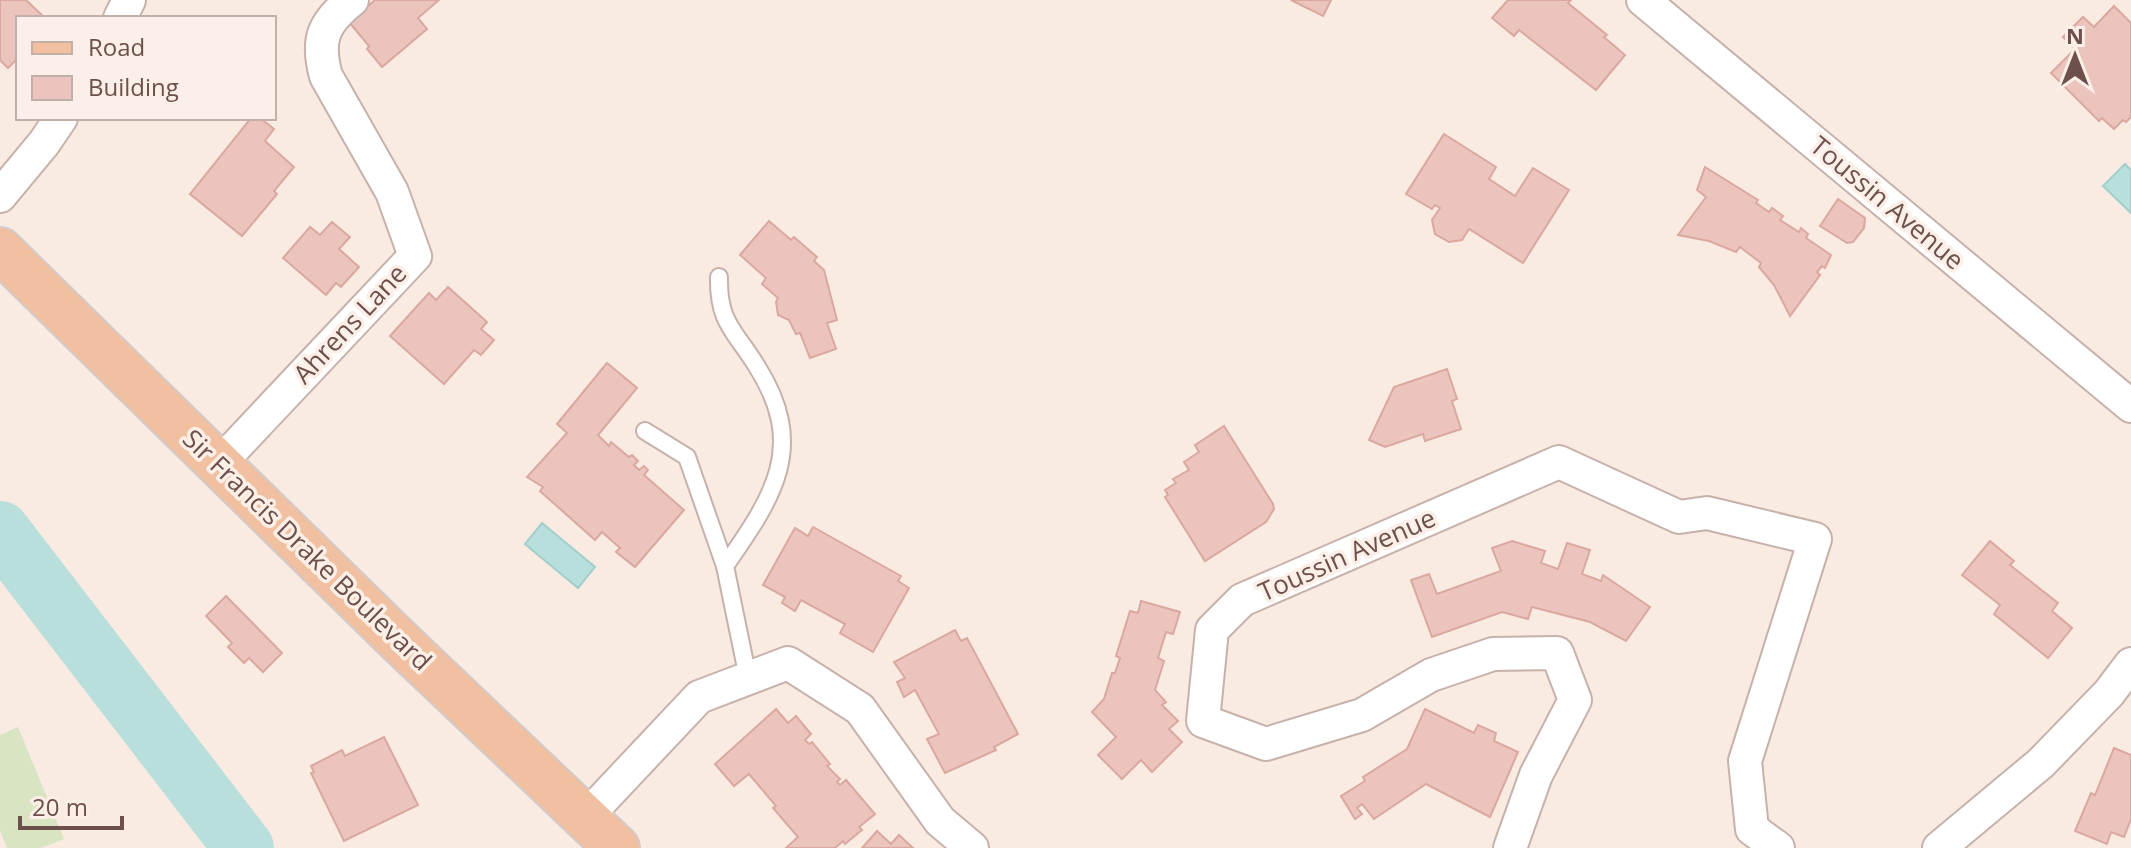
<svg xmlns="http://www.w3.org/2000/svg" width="2131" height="848" font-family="'Open Sans',sans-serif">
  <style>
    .green { fill: #d8e4c2 }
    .water { fill: #b9dfdc; stroke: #a1d0cc; stroke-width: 2 }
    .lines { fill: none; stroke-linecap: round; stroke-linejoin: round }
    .river { stroke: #b9dfdc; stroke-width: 60 }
    .building { fill: #ebc4bd; stroke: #dba89f; stroke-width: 2 }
    .service-casing { stroke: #c7b1ab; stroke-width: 20 }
    .minor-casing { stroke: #c7b1ab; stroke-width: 36 }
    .primary-casing { stroke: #d3cac9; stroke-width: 48 }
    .service { stroke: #fff; stroke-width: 16 }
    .minor { stroke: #fff; stroke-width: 32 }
    .primary { stroke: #f0c0a1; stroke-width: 44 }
    .labels { text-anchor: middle; stroke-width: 7; stroke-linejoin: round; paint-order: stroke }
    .street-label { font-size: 26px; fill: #6d504c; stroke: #fcefe7 }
  </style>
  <rect width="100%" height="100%" fill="#f9eae2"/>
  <path class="green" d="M18,727L64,839L41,848H7L0,830V735Z"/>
  <g class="water">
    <path d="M2125,164L2131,170V213L2103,186Z"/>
    <path d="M542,523L595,567L578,588L525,544Z"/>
  </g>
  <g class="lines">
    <path class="river" d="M0,531L244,848"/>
  </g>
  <g class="building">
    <path d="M0,0H26L45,18H18V58L8,68L0,60Z"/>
    <path d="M375,0H439L418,18L427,29L382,67L367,49L369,46L349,22Z"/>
    <path d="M1291,0H1331L1323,16Z"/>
    <path d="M1508,0H1571L1568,3L1607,35L1604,37L1625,55L1596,90L1519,30L1514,36L1492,18Z"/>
    <path d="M2114,6L2131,23V117L2126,122L2123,120L2114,129L2102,118L2099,121L2051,73L2075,49L2063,37L2083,17L2094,27Z"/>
    <path d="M251,118H260L274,129L265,141L294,167L274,191L277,194L242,236L190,194Z"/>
    <path d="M1444,134L1496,167L1489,179L1515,196L1533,168L1569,190L1523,263L1469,229L1462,240L1449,242L1435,234L1432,220L1440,208L1435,205L1432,209L1406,194Z"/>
    <path d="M1705,167L1758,200L1756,203L1769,212L1772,208L1783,216L1780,220L1799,232L1801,228L1808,234L1806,238L1831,255L1825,268L1822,266L1817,272L1820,275L1790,316L1774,285L1759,267L1761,263L1740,247L1736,252L1709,241L1678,235L1706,197L1697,190Z"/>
    <path d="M1838,199L1865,218L1864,228L1853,242L1847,243L1820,226Z"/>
    <path d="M769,221L791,240L794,237L817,257L814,261L824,270L837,320L827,323L836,349L810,358L800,333L796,334L789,320L778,315L776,302L778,298L762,284L766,278L740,255Z"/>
    <path d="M332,222L350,237L339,249L359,267L341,287L336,283L326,295L283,258L310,227L320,235Z"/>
    <path d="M448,287L487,322L481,329L494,340L481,355L474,350L444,384L390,336L429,293L436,300Z"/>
    <path d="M607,363L637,388L598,435L609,446L611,442L629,457L632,455L638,461L634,465L639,470L644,466L648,470L644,475L684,510L635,567L616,552L620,548L602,532L595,540L540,491L543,487L527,477L567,433L557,424Z"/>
    <path d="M1447,369L1457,399L1452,401L1461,429L1425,441L1423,434L1385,447L1369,440L1394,387Z"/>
    <path d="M1224,426L1273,504L1274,509L1266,522L1205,561L1165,497L1168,495L1165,490L1176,483L1173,479L1189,470L1184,462L1199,452L1195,445Z"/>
    <path d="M813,527L901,576L898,581L909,588L873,652L840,633L845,624L801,600L795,611L782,603L785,597L763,585L795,528L808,536Z"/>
    <path d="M1512,541L1545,551L1541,563L1558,569L1567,543L1590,550L1582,574L1601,581L1603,575L1650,607L1626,641L1590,622L1532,607L1528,619L1502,612L1432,637L1411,580L1429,574L1437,594L1501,571L1492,548Z"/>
    <path d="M1990,541L2014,561L2010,565L2058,603L2052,611L2072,628L2048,658L1994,614L2000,605L1962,575Z"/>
    <path d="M226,596L282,653L263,672L249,658L244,663L228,647L232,643L206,616Z"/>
    <path d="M1141,601L1180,612L1173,634L1166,632L1158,658L1164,661L1155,690L1166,702L1162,705L1178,721L1169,729L1182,742L1152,772L1141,760L1122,779L1098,755L1116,737L1092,712L1104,699L1112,673H1115L1120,658L1116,656L1130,611L1138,613Z"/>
    <path d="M955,630L961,641L967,638L1018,734L994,747L996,750L945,773L927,739L939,734L915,690L904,697L897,682L905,678L894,662Z"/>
    <path d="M776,709L788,723L796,716L811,734L805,740L809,744L812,742L830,764L827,766L840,779L837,782L840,785L846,780L875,814L859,827L862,830L845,844L843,841L835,848H786L798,837L773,808L776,806L749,774L734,786L715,764Z"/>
    <path d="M1425,709L1474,733L1478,725L1496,733L1494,741L1518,752L1490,817L1426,784L1374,819L1362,804L1357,808L1362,814L1355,819L1341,796L1365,781L1363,777L1407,749Z"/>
    <path d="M384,737L418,805L344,841L311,773L314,772L311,766L342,750L345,756Z"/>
    <path d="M2114,748L2131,755V819L2124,837L2111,832L2107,844L2075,831L2091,793L2095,795Z"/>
    <path d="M877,831L891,844L899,835L913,848H862Z"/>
  </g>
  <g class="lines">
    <g class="service-casing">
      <g id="service">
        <path d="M719,277C718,322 734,330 756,365C808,446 774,496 725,566L748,678"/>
        <path d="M645,431L687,457L725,566"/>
      </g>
    </g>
    <g class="minor-casing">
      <g id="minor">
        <path d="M1643,0L2131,406"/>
        <path d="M120,18L129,0"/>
        <path d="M0,196L44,143L61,118"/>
        <path d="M219,464L415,256L392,192L326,76C316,40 323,23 352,0"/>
        <path d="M585,818L699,697L788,663L860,709L940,821L972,848"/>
        <path d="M1510,848L1536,775L1575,700L1557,653L1493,654L1431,675L1362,715L1266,744L1203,721L1212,630L1242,600L1559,462L1679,517L1707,513L1815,539L1745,761L1752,829L1778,848"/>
        <path d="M1939,848L2041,763L2109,693L2131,664"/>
      </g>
    </g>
    <g class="primary-casing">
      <path id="primary" d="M0,250L396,638L617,848"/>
    </g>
    <use href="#service" class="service"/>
    <use href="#minor" class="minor"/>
    <use href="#primary" class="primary"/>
  </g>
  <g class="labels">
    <g class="street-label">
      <text transform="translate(1887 203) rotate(40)" y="9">Toussin Avenue</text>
      <text transform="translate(350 324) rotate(-47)" y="9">Ahrens Lane</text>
      <text transform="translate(307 550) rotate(44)" y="9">Sir Francis Drake Boulevard</text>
      <text transform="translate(1347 555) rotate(-24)" y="9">Toussin Avenue</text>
    </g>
  </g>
  <rect x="16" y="16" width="260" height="104" fill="#fcefe7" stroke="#c3afa9" stroke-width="2"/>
  <rect x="32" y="42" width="40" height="12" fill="#f0c0a1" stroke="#c3afa9" stroke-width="2"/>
  <text x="88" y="56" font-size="24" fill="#6d504c">Road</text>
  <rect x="32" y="76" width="40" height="24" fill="#ebc4bd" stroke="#c3afa9" stroke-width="2"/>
  <text x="88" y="96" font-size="24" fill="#6d504c">Building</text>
  <g transform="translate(2075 56)" stroke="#fcefe7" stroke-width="6" paint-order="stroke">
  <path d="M0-6L14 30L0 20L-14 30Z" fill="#6d504c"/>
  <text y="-12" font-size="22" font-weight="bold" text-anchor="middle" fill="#6d504c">N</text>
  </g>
  <path d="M20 816v12h102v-12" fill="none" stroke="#6d504c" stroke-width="4"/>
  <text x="32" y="816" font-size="24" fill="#6d504c" stroke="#fcefe7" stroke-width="6" paint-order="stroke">20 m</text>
</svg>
